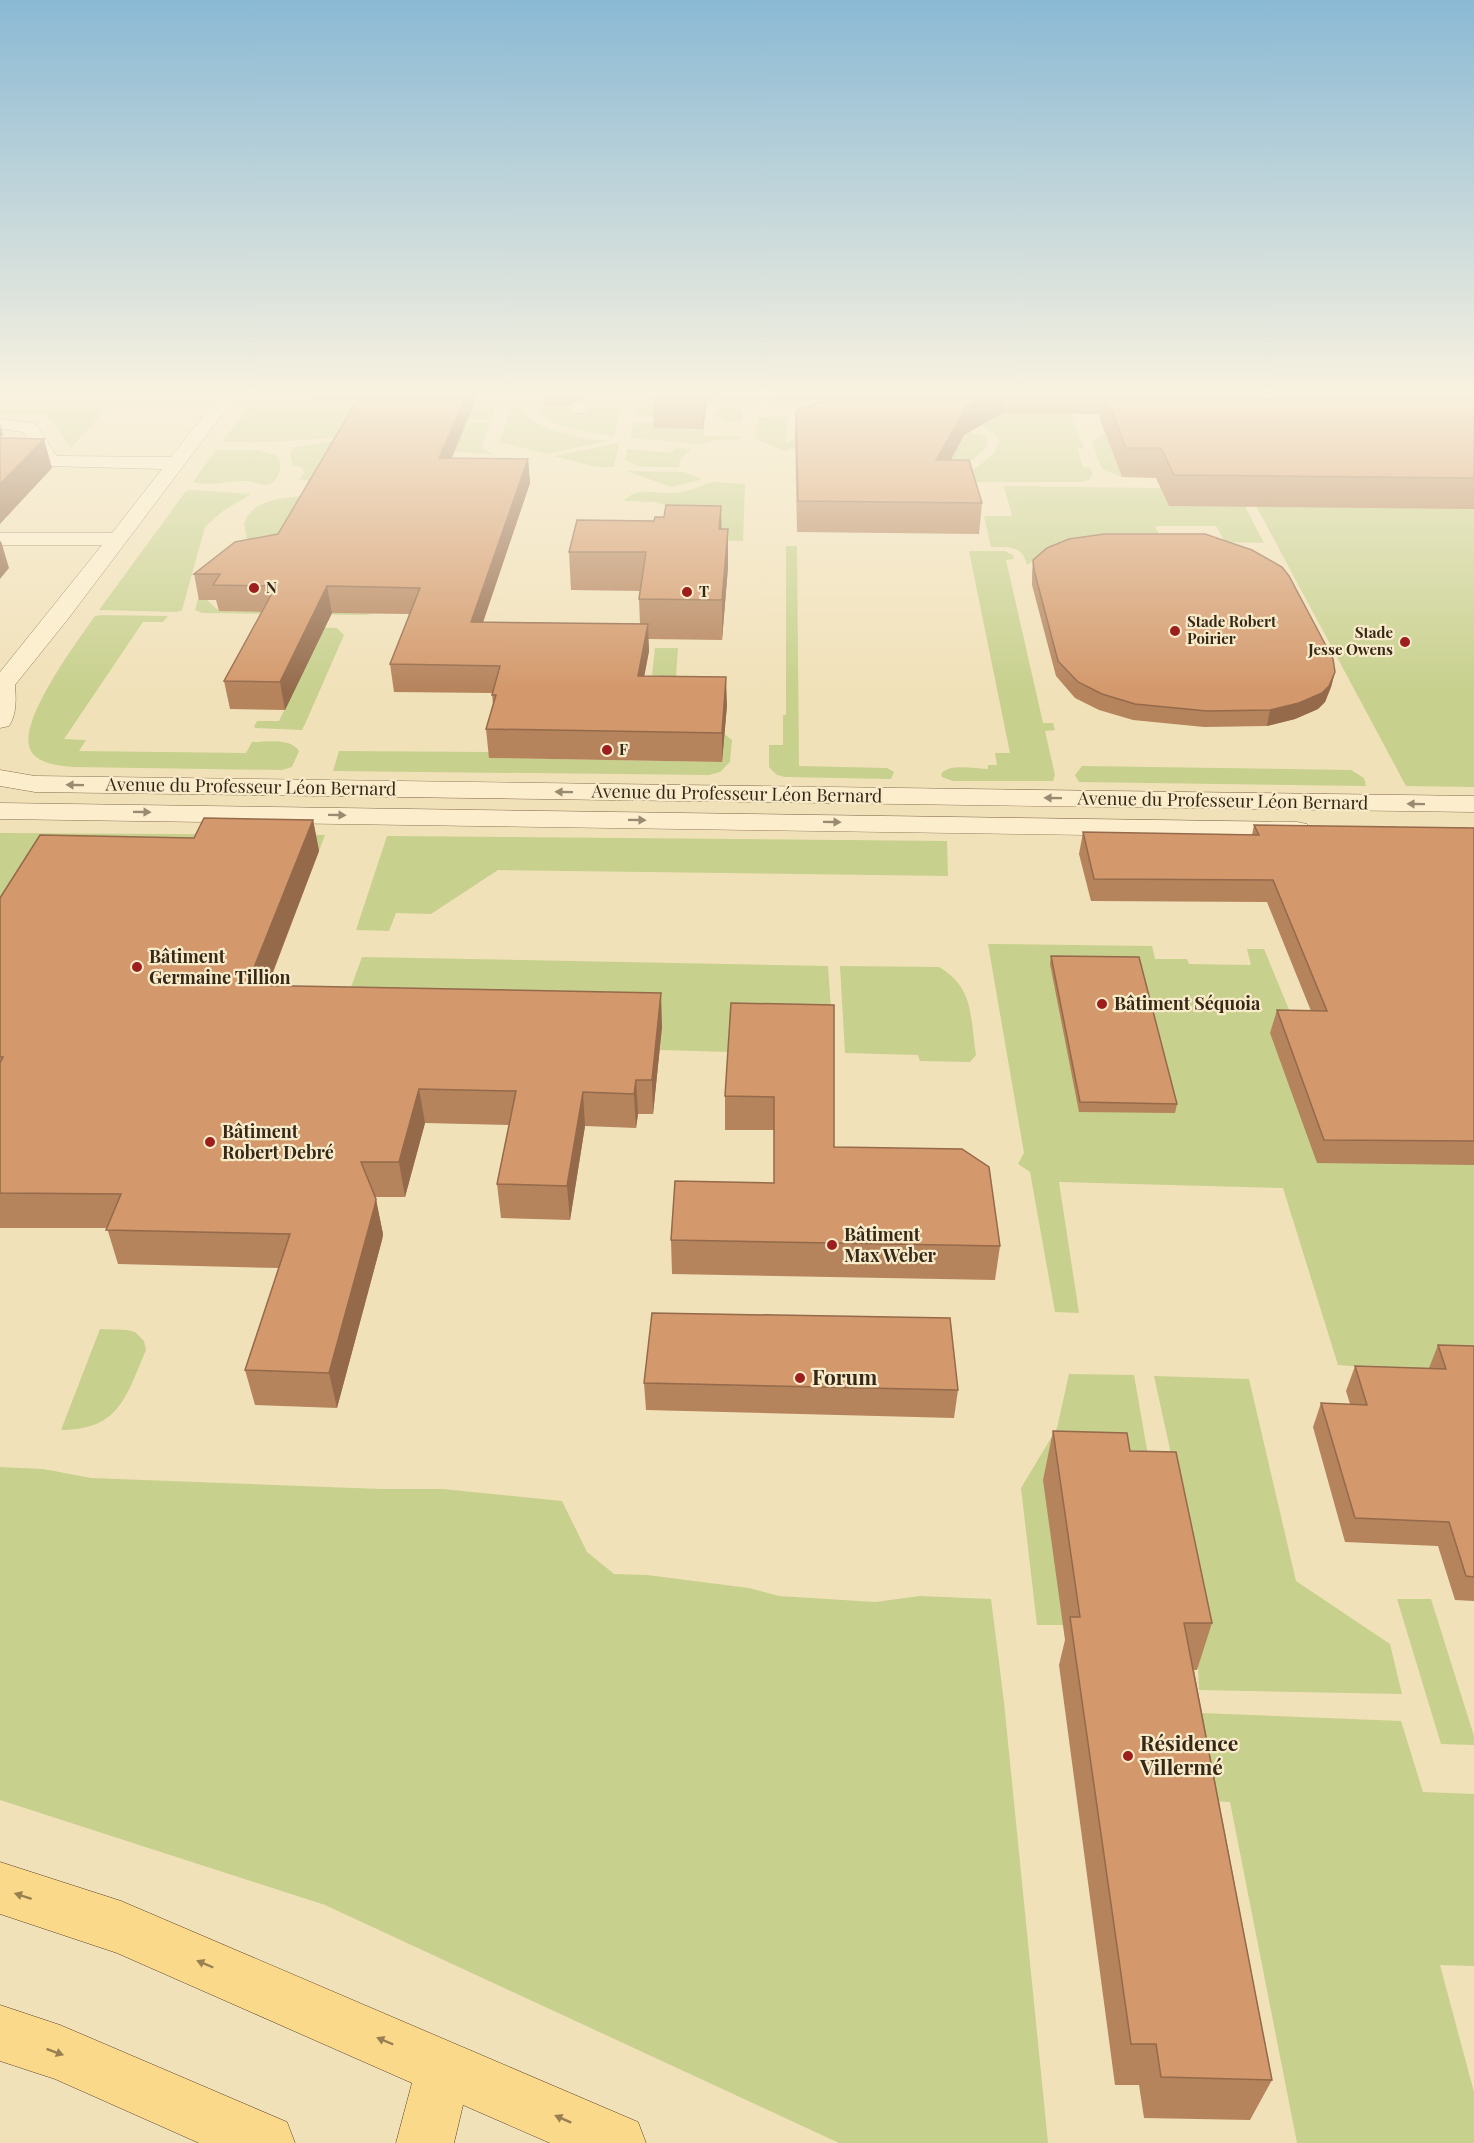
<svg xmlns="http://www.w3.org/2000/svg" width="1474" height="2143" font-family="'Playfair Display',serif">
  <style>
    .green { fill: #c7d08d }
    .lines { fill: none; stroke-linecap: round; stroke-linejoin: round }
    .minor-casing { stroke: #897052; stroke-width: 1 }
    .major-casing { stroke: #553e28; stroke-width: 1 }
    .minor { fill: #fceecc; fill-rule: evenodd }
    .major { fill: #fad98b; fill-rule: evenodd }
    .wall { fill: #b5835c }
    .shaded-wall { fill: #946a4b }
    .building { fill: #d3986b; stroke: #946a4b; stroke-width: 1.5 }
    .oneway { fill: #998b72 }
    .oneway2 { fill: #988052 }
    .poi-dot { fill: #9d1f1d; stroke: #f8ebc9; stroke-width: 2 }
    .labels { text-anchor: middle; stroke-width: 4.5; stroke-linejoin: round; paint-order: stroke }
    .far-poi-label { font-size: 15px; font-weight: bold; fill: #362819; stroke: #f8ebc9; text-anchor: start }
    .street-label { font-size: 18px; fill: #362819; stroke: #f8ebc9 }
    .poi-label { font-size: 18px; font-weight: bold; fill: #362819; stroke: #f8ebc9; text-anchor: start }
    .near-poi-label { font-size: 21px; font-weight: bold; fill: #362819; stroke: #f8ebc9; text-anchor: start }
  </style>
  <rect width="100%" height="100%" fill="#f1e1b9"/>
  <g class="green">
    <path d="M0,392H122L71,448L47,415L0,414Z"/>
    <path d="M259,392H318L363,399L342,437L273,442H222Z"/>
    <path d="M530,392H548L543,406L621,408L614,436C584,432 548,429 529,401Z"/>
    <path d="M586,392H625L621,406L582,407Z"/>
    <path d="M640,392H661L656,416H635Z"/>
    <path d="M708,392H741L744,394L742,422H723V417H715L717,402H707Z"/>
    <path d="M517,393C517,430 581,438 609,441L547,454L499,442Z"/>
    <path d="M476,399H500L492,420H467Z"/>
    <path d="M1066,404L1084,448H1077L1083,467L1090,468L1093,474L1089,480L1080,482H969L963,478L995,453L999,441C993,427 975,423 963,418Z"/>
    <path d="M757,417H788L786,443L804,437L815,441L784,451L756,439Z"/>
    <path d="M467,422H491L481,448L492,454L454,452Z"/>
    <path d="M633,422H655L654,428L704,429V436H741V439L718,440L699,444L631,438Z"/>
    <path d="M966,432L987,436V447L951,479L827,446Z"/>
    <path d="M1110,432L1106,435L1122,477L1102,469L1092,442L1100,436Z"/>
    <path d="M359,437L311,481L299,479L304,473L302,467L293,466L290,453L295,447Z"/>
    <path d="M619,443L614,467H596L554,456Z"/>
    <path d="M676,448L691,449L680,459L679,467H642L625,460L627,449L671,453Z"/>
    <path d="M216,450H257L275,455L279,459C282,467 279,480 270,484C262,487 254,481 246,481C229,480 211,487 193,482Z"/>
    <path d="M627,471L684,472L702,479L671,487Z"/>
    <path d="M712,482L745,484L743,541L667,540L669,506L655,502L623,501C638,486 657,494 674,493C686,493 701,486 712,482Z"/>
    <path d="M1004,486L1236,489L1264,543L1225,542L1216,526H1155L1162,541L1040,556L1027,565C1022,545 1009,547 991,547L984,516H1012Z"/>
    <path d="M1247,489L1474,491V787L1406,786Z"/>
    <path d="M191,490L251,494L223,511L205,527L182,610L177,612L99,610L186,491Z"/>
    <path d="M303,496L278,539H247L244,524C251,500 281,498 303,496Z"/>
    <path d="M786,546H797L799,766L887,768L894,772L891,779L785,777L777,775L769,767V745H783V715H786Z"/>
    <path d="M969,551H1005L1013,555L1014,559L1006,560L1043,723H1053L1055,730L1045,731L1055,775L1053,781H953L942,777L941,774C949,763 975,769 988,769V765H997L995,753H1010Z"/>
    <path d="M204,577L207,600L219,611L374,613L366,615L202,613L195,610Z"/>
    <path d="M101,615L168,616L163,622H143L64,739L86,740L79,751L246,753L252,742C266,742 290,737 299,751L292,767L282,770L74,767C61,766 38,764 31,751C15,724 79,639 95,616Z"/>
    <path d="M304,627L337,628L344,635L305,724L302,730L256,728L254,727L257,721H279L321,635Z"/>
    <path d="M655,648H678L676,677L652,675Z"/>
    <path d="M718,729L732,740L730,762L720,772L709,775L333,771L339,751L490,752L489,758L722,762L723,741Z"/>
    <path d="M1082,766L1351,770L1364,778L1366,786L1079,782L1075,775Z"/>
    <path d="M0,833L325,835L319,851L212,850L0,902Z"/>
    <path d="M387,836L947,841L948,876L498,870L431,914L396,913L389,931L356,930Z"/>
    <path d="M988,944L1152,946L1155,959H1187L1189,964L1251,965L1247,949H1264L1299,1034L1474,1165V1371L1399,1370L1338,1365L1283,1188L1059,1182L1079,1313L1055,1312L1030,1172L1018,1164L1024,1153Z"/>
    <path d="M362,957L828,966L833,1038L730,1052L660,1050L662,1027L339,1020Z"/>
    <path d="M840,966L939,967C975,988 970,1018 976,1055L970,1062L920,1061L918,1055L845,1053Z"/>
    <path d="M100,1329L127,1330L135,1332L144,1341L146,1350C126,1396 120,1430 61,1430Z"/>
    <path d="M1069,1374L1134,1375L1156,1501L1063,1625H1037L1021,1488L1057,1428Z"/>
    <path d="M1154,1376L1249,1379L1296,1581L1390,1644L1402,1694L1199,1690L1193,1555Z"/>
    <path d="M0,1467L43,1469L91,1478L380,1489H443L562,1501L587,1552L614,1574L647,1575L749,1588L779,1596L875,1602L920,1596L991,1599L1004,1702L1048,2143H839L325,1905L0,1800Z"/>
    <path d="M1397,1599H1431L1474,1736V1745L1441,1744Z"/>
    <path d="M1176,1712L1401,1721L1423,1792L1474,1794V1966L1440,1965L1474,2092V2143H1297L1230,1802L1192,1800Z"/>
  </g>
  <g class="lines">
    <g class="minor-casing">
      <g id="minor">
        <path d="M222,392H239L68,619L15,685C16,698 17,714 9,726L0,728V672L102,545H0V533H112L162,469L47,466L41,463L23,432L0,429V419L35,423L57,456L171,457Z"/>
        <path d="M580,402L586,403L588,409L585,413H573L571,407L574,403Z"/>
        <path d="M0,770L35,776L1474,796V812L35,792L0,786Z"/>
        <path d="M0,803L1297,822L1307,824L1311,830L1307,836L1297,838L0,819Z"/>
      </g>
    </g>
    <g class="major-casing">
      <g id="major">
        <path d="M0,1862L121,1901L638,2122L646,2143H550L463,2105L454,2143H396L412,2083L117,1953L0,1914Z"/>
        <path d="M0,2005L60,2025L287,2122L295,2143H199L55,2079L0,2061Z"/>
      </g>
    </g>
    <use href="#minor" class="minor"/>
    <use href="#major" class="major"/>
  </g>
  <g class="wall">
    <path d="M309,392H479L452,458L528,459L530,483L483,622L640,624L639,599L641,591L571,590L569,552L721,529H728V567L722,640L648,639L649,651L644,676L727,705L722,762L489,758L486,729L493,706L492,693L394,692L390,664L410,614L332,613L285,710L230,709L224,681L262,612L219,611L216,600H199L194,574L278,534L358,400H310Z"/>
    <path d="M542,392H586L584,400L574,401L569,406H543Z"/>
    <path d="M655,392H1474V509L1169,506L1156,478L1122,477L1098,414L1002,413L964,435L951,460L982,503L979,534L797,532L795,439L796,410L827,400L708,399L703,429L654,428L653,400Z"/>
    <path d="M1033,560L1335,672L1331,687L1325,702L1318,709L1295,719L1267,726L1204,727L1133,720L1099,710L1075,698L1056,676L1032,585V574Z"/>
    <path d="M313,820L319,851L268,986L662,1027L653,1114H638L636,1128L585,1126L570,1220L501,1218L497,1184L509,1125L425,1123L405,1197H375L383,1234L382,1240L337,1408L255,1405L245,1370L279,1268L118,1264L107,1228H0V898L194,838Z"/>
    <path d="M1254,825L1474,828V1165L1317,1163L1270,1033L1277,1010L1311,1011L1267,902L1091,901L1079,854L1083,832L1252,835Z"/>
    <path d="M1051,956L1177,1104L1175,1113L1079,1112L1050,964Z"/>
    <path d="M731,1003L834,1147L1000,1246L995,1280L672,1274L671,1240L774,1183V1130H725V1096Z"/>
    <path d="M1438,1345L1474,1346V1601L1455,1600L1438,1546L1345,1542L1313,1427L1321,1403L1350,1404L1346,1391L1355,1366L1429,1368Z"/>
    <path d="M644,1383L958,1390L954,1418L646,1410Z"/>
    <path d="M1053,1431L1130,1451L1212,1623L1197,1670H1194L1272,2080L1250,2120L1144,2118L1139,2085H1115L1059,1665L1065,1640L1043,1480Z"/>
  </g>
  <g class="shaded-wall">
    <path d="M468,392H479L442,481L439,458Z"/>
    <path d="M568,392H573L574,401L569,406Z"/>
    <path d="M583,392H586L584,400Z"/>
    <path d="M704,392H708V399L703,429V401Z"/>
    <path d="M993,392H1005L1002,413L964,435L934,490L936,460L967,406Z"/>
    <path d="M0,423L3,435L0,438Z"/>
    <path d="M44,439L52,468L0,524V484Z"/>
    <path d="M528,459L530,483L474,649L471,622Z"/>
    <path d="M721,506L722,543L719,529Z"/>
    <path d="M728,529V567L722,640V600Z"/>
    <path d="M1,541L9,568L0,579V542Z"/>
    <path d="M327,586L332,613L285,710L280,682Z"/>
    <path d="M648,624L649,651L639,704L638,676Z"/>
    <path d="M1335,672L1331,687L1325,702L1318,709L1295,719L1267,726L1270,710Z"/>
    <path d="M726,677L727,705L722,762V733Z"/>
    <path d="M313,820L319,851L255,1018L247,985Z"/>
    <path d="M661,993L662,1027L653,1114L652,1080Z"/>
    <path d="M636,1080L638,1114L636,1128L634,1094Z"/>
    <path d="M419,1089L425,1123L405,1197L399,1162Z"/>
    <path d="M583,1092L585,1126L570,1220L567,1186Z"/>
    <path d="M376,1199L383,1234L382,1240L337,1408L329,1373Z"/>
  </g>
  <g class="building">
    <path d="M362,392H468L439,458L528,459L471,622L648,624L638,676L726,677L722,733L486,729L496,695H492L500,666L390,664L420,588L327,586L280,682L224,681L276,586L213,585L220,574H194L235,542L278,534Z"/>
    <path d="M655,392H704L703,401L653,400Z"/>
    <path d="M850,392H993L967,406L936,460H969L982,503L798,501L796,410Z"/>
    <path d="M1104,392H1474V478L1174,475L1161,448H1126Z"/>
    <path d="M0,438L44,439L0,484Z"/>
    <path d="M666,505L721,506L719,529H728L722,600L639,599L646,552H569L577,520L654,521L655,517H664Z"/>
    <path d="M1104,534H1205L1252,550L1282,567L1289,576L1333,659L1335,672L1329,686L1322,693L1299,703L1270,710L1207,711L1135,704L1102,694L1078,682L1058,661L1034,570L1033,560L1047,548L1069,539Z"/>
    <path d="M204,818L313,820L247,985L661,993L652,1080H636L634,1094L583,1092L567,1186L497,1184L516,1091L419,1089L399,1162H361L376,1199L375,1205L329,1373L245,1370L290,1234L106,1230L121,1194L0,1193V1063L3,1057H0V898L40,835L194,838Z"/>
    <path d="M1254,825L1474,828V1141L1324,1140L1277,1010L1327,1011L1273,880L1094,879L1083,832L1259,835Z"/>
    <path d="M1051,956L1139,957L1177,1104L1080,1102Z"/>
    <path d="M731,1003L834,1005V1147L962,1149L989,1167L1000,1246L671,1240L675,1181L774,1183V1097L725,1096Z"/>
    <path d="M652,1313L950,1318L958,1390L644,1383Z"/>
    <path d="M1438,1345L1474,1346V1577L1466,1576L1449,1522L1355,1518L1321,1403L1367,1405L1355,1366L1446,1369Z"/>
    <path d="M1053,1431L1127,1433L1130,1451L1176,1452L1212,1623H1184L1272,2080L1161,2077L1156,2044H1131L1070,1617H1080Z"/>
  </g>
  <defs><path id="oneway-solid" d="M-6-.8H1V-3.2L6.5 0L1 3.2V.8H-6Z" transform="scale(1.5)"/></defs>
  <g class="oneway">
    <use href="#oneway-solid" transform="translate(75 785) rotate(-179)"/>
    <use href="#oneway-solid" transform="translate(564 792) rotate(-179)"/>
    <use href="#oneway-solid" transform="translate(1053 798) rotate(-179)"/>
    <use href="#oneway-solid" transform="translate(1416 804) rotate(-179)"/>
    <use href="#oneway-solid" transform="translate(142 812) rotate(1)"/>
    <use href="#oneway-solid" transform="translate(337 815) rotate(1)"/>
    <use href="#oneway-solid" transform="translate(637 820) rotate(1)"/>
    <use href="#oneway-solid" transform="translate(832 822) rotate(1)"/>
  </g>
  <g class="oneway2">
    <use href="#oneway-solid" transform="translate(23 1896) rotate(-162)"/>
    <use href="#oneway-solid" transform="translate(205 1964) rotate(-157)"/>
    <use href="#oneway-solid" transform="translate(385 2041) rotate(-157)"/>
    <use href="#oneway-solid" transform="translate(55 2052) rotate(20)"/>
    <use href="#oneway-solid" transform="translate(563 2119) rotate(-156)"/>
  </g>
  <linearGradient id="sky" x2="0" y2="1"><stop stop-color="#8ab9d4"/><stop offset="0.57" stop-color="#f9f2e0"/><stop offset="1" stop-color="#f9f2e0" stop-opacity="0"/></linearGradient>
  <rect width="1474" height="692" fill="url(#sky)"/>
  <g class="poi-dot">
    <circle cx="254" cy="588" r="6"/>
    <circle cx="687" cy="592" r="6"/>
    <circle cx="1175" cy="631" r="6"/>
    <circle cx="1405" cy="642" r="6"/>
    <circle cx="607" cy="750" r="6"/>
    <circle cx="137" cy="967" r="6"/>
    <circle cx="1102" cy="1004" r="6"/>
    <circle cx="210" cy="1142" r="6"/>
    <circle cx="832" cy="1245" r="6"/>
    <circle cx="800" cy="1378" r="6"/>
    <circle cx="1128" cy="1756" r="6"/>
  </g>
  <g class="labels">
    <g class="far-poi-label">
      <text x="266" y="593">N</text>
      <text x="699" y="597">T</text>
      <text x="1187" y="627">Stade Robert<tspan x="1187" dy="17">Poirier</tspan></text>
      <text x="1393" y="638" text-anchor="end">Stade<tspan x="1393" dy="17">Jesse Owens</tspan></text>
      <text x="619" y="755">F</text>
    </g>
    <g class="street-label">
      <text transform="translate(251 787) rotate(1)" y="6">Avenue du Professeur Léon Bernard</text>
      <text transform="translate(737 794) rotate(1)" y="6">Avenue du Professeur Léon Bernard</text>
      <text transform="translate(1223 801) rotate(1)" y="6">Avenue du Professeur Léon Bernard</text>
    </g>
    <g class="poi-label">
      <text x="149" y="963">Bâtiment<tspan x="149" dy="21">Germaine Tillion</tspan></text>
      <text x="1114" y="1010">Bâtiment Séquoia</text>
      <text x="222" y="1138">Bâtiment<tspan x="222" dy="21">Robert Debré</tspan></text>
      <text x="844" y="1241">Bâtiment<tspan x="844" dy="21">Max Weber</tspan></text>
    </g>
    <g class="near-poi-label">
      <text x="812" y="1385">Forum</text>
      <text x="1140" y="1751">Résidence<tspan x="1140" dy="24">Villermé</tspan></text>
    </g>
  </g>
</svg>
